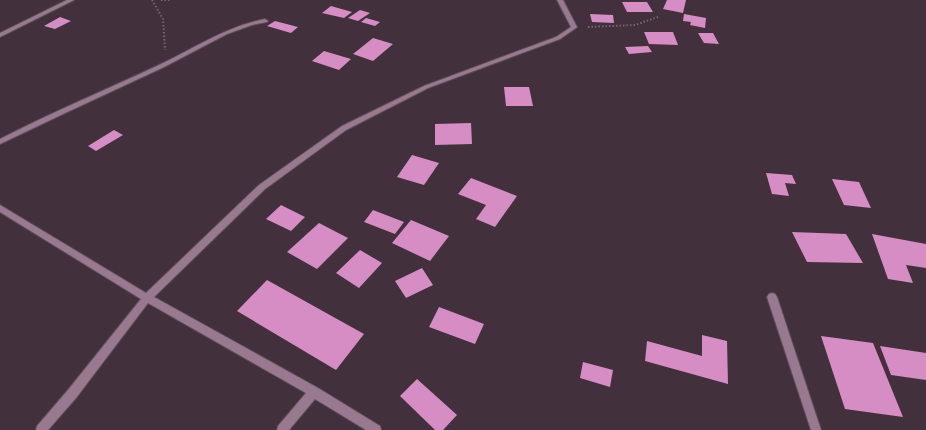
<svg xmlns="http://www.w3.org/2000/svg" width="926" height="430" font-family="'Source Sans 3',sans-serif">
  <style>
    .building { fill: #d58dc3 }
    .lines { fill: none; stroke-linecap: round; stroke-linejoin: round }
    .street-casing { stroke: #5d4e59; stroke-width: 2 }
    .path { stroke: #756771; stroke-width: 2; stroke-dasharray: 1.5 2; stroke-linecap: butt }
    .street { fill: #987990; fill-rule: evenodd }
  </style>
  <rect width="100%" height="100%" fill="#42313d"/>
  <g class="building">
    <path d="M667,0H686L683,13L663,9Z"/>
    <path d="M622,2H647L653,12H627Z"/>
    <path d="M331,6L352,12L344,18L322,13Z"/>
    <path d="M360,10L370,13L358,21L348,18Z"/>
    <path d="M590,14L613,15L614,23L592,22Z"/>
    <path d="M684,14L706,18L705,28L690,25L691,22L683,21Z"/>
    <path d="M60,17L71,21L55,29L44,26Z"/>
    <path d="M366,18L380,22L375,26L361,22Z"/>
    <path d="M275,21L298,27L291,33L267,26Z"/>
    <path d="M644,32H673L678,45L649,44Z"/>
    <path d="M698,33H713L719,44L704,43Z"/>
    <path d="M373,38L393,44L373,61L353,54Z"/>
    <path d="M648,46L652,52L629,54L625,47Z"/>
    <path d="M324,51L351,59L339,70L312,61Z"/>
    <path d="M504,87H529L533,106H506Z"/>
    <path d="M471,123L472,144L435,145V124Z"/>
    <path d="M114,130L123,135L96,151L88,146Z"/>
    <path d="M412,155L439,163L424,185L397,177Z"/>
    <path d="M766,173L792,175L796,184L785,183L789,196L772,194Z"/>
    <path d="M471,178L517,196L495,227L476,219L486,205L458,194Z"/>
    <path d="M832,179L859,182L871,208L844,205Z"/>
    <path d="M281,205L305,217L291,231L266,219Z"/>
    <path d="M373,210L404,222L395,234L364,222Z"/>
    <path d="M411,220L449,236L430,261L392,243Z"/>
    <path d="M319,223L348,238L317,269L287,252Z"/>
    <path d="M792,232L846,234L863,263L807,262Z"/>
    <path d="M872,234L926,244V268L906,265L913,283L888,279Z"/>
    <path d="M360,250L382,263L359,288L336,273Z"/>
    <path d="M422,268L433,285L406,298L395,281Z"/>
    <path d="M267,280L364,334L336,370L237,311Z"/>
    <path d="M439,307L484,324L475,344L429,327Z"/>
    <path d="M702,335L727,341L728,384L645,361L647,341L702,356Z"/>
    <path d="M821,336L873,343L903,417L845,409Z"/>
    <path d="M880,346L926,353V380L891,375Z"/>
    <path d="M583,362L613,370L610,387L580,378Z"/>
    <path d="M417,379L457,415L443,430H435L400,396Z"/>
  </g>
  <g class="lines">
    <g class="street-casing">
      <g id="street">
        <path d="M67,0H74L0,37V33Z"/>
        <path d="M557,0H563L577,27L576,28L560,39L428,88L346,130L265,189L154,297L318,388L380,426L381,430H366L315,399L289,430H277L278,426L306,393L148,303L76,398L48,430H36L37,426L68,390L141,299L0,212V205L146,293L259,185L342,126L424,86L556,37L571,27Z"/>
        <path d="M265,19L268,21L267,22L252,25L227,34L164,67L63,114L0,144V139L18,130C64,107 112,87 159,65C195,48 225,27 265,19Z"/>
        <path d="M772,293L775,294L777,297L821,430H811L767,297L769,294Z"/>
      </g>
    </g>
    <g class="path">
      <path d="M152,0L163,19L165,50"/>
      <path d="M161,0H170"/>
      <path d="M588,27L635,25L658,17"/>
    </g>
    <use href="#street" class="street"/>
  </g>
</svg>
